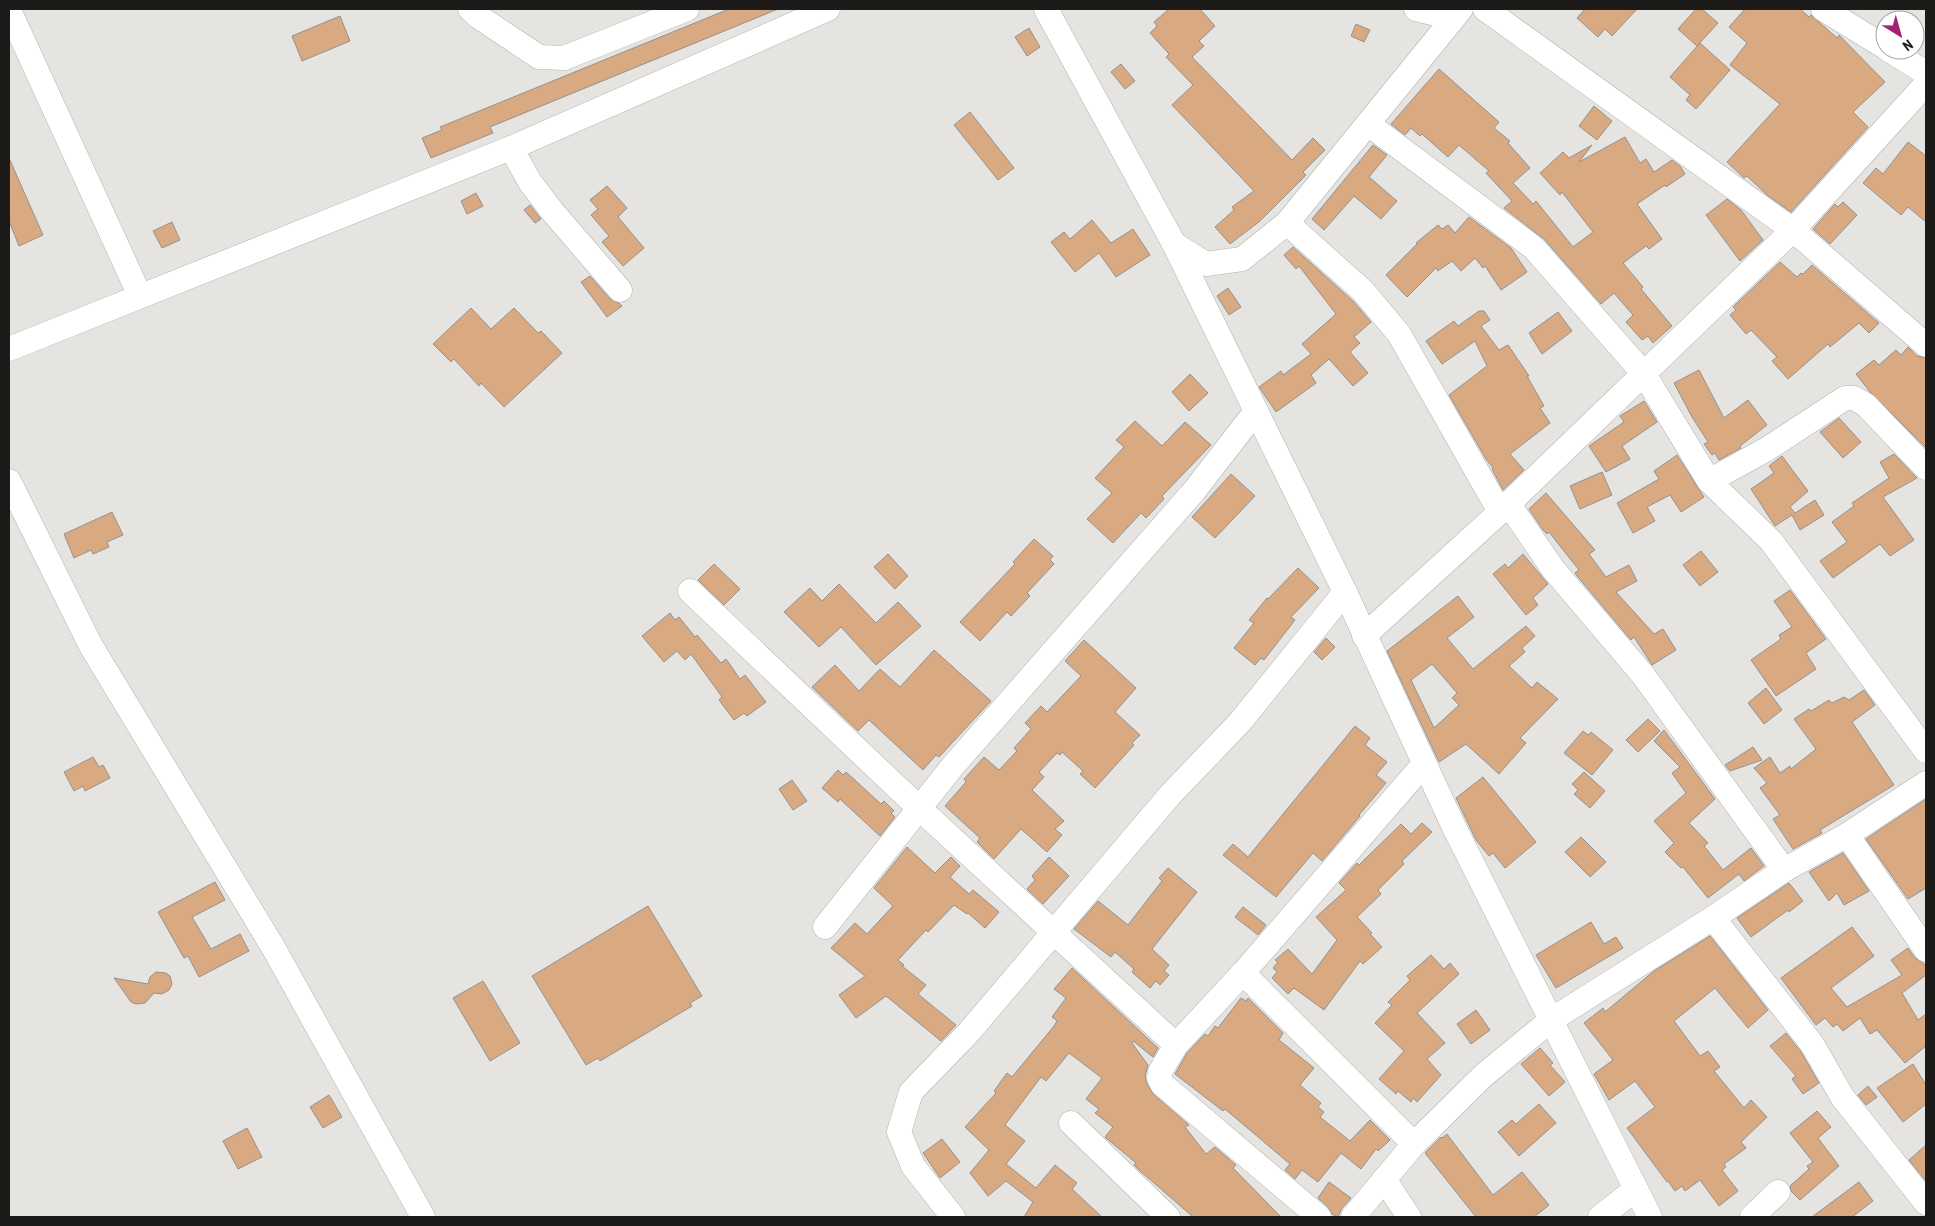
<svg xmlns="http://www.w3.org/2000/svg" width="1935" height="1226" font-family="'Roboto Condensed',sans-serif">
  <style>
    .building { fill: #d9aa82; stroke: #94918f; fill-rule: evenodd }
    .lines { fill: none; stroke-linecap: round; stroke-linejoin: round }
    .minor-casing { stroke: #b4b2af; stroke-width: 25 }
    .minor { stroke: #fff; stroke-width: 24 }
  </style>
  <rect width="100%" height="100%" fill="#e6e4e0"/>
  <g class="building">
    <path d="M729,9H778L490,127L493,133L431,158L422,138L442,130L440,127Z"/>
    <path d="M1169,9H1200L1215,26L1199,41L1204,46L1192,57L1292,160L1313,138L1325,150L1303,172L1306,175L1260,221L1230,244L1215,227L1234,210L1232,207L1254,191L1172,105L1193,85L1166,57L1169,54L1150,33L1157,26L1154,22Z"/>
    <path d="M1585,9H1637L1612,36L1605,29L1598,37L1577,18Z"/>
    <path d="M1696,9H1702L1718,23L1697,46L1678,29Z"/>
    <path d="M1745,9H1800L1809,17L1811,15L1837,38L1839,35L1885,82L1853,112L1868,127L1791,212L1767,195L1747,176L1744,178L1727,162L1780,104L1730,65L1747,43L1729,27Z"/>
    <path d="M340,16L350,41L302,61L292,36Z"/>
    <path d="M1356,24L1370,30L1364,42L1351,36Z"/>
    <path d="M1029,28L1040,47L1027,56L1015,37Z"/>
    <path d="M1700,43L1730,70L1696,109L1686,100L1690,95L1670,77Z"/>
    <path d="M1121,64L1135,81L1125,89L1111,72Z"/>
    <path d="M1439,69L1499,122L1494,128L1510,141L1508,143L1530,168L1513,183L1533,204L1536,201L1573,247L1593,232L1562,192L1560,195L1540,173L1563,152L1569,158L1592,145L1579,162L1625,137L1640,163L1646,159L1654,172L1672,160L1680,166L1685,174L1666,187L1665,185L1637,204L1662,239L1649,249L1646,246L1623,263L1643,287L1641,289L1672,326L1653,343L1648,336L1642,340L1626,322L1633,315L1614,293L1601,304L1544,239L1504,208L1512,201L1486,173L1489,171L1459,145L1448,157L1422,134L1420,136L1411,128L1405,135L1391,124Z"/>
    <path d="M1594,106L1612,121L1597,140L1579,126Z"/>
    <path d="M970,112L1014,168L998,180L954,125Z"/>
    <path d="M1908,142L1926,156V222L1908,207L1901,215L1863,183L1876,168L1883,174Z"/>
    <path d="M1373,145L1387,155L1369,177L1397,201L1381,219L1354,196L1324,230L1312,219Z"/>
    <path d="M9,158L43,235L19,246L9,221Z"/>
    <path d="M607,186L627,208L618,217L644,248L623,266L602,242L609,236L591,215L598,209L590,200Z"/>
    <path d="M476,193L483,206L467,214L461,201Z"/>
    <path d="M1727,199L1741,210L1763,240L1740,261L1706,215Z"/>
    <path d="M1843,202L1857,215L1830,244L1813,229L1835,204L1838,207Z"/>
    <path d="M530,205L541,219L535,223L524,210Z"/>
    <path d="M1469,217L1511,248L1527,272L1501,290L1485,266L1483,268L1475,258L1461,271L1452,261L1438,271L1436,268L1407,297L1386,275L1417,244L1416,243L1438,225L1442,229L1448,225L1455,233Z"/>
    <path d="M1092,220L1111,243L1133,229L1150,255L1116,277L1099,253L1075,272L1051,242L1064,232L1070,239Z"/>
    <path d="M172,222L180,240L162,248L153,231Z"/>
    <path d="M1293,247L1353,301L1371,322L1354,337L1360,343L1350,352L1368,373L1353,386L1329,359L1311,375L1316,383L1276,412L1259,387L1281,371L1283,375L1311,354L1302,344L1336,314L1299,266L1296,269L1284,255Z"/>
    <path d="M1780,262L1797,277L1801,273L1803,274L1812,265L1879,323L1869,333L1859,323L1830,347L1828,344L1788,379L1772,361L1777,357L1751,330L1746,334L1730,315L1736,310L1733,307Z"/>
    <path d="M590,276L610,299L619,303L622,306L607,317L581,282Z"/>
    <path d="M1228,288L1241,307L1229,315L1217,296Z"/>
    <path d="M471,308L491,329L514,308L538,333L541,331L562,353L504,407L481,383L479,386L454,359L451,362L433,344Z"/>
    <path d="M1479,311H1484L1490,320L1481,326L1499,350L1508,345L1529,376H1527L1544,406L1540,408L1550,423L1510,454L1524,470L1503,490L1492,469L1493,468L1486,459L1449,395L1487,366L1475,341L1442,364L1426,341L1454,321L1458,326Z"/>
    <path d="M1558,312L1572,331L1542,354L1529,333Z"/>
    <path d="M1908,347L1917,356L1926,358V448L1870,392L1856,374L1874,360L1879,365L1896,350L1901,355Z"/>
    <path d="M1699,370L1724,418L1748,400L1767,425L1740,446L1741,448L1719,460L1715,453L1712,455L1704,444L1708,442L1692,417L1674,383Z"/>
    <path d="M1190,374L1208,393L1189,411L1172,392Z"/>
    <path d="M1644,401L1657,422L1622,446L1630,459L1606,472L1589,446L1624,422L1620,416Z"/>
    <path d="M1839,418L1861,442L1843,458L1820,432Z"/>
    <path d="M1135,421L1162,446L1185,422L1211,445L1162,496L1164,499L1146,518L1141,513L1113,543L1087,519L1112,493L1095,478L1124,447L1116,440Z"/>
    <path d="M1894,454L1917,478L1883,497L1914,540L1890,556L1880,544L1833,578L1820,561L1847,542L1832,522L1854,506L1852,503L1889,478L1880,462Z"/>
    <path d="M1677,455L1704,497L1681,512L1670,495L1647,507L1655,521L1633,533L1617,503L1659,479L1654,471Z"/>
    <path d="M1782,456L1808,491L1790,507L1795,513L1815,500L1824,515L1800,530L1792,515L1775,526L1751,489L1774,473L1769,466Z"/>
    <path d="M1602,472L1612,495L1580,509L1570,486Z"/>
    <path d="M1231,474L1255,496L1215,538L1192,517Z"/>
    <path d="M1546,493L1595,550L1589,554L1606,577L1629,565L1637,581L1616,592L1654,634L1663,629L1676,650L1652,665L1634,637L1631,640L1578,577L1575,573L1579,570L1549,532L1547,534L1543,530L1529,509Z"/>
    <path d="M112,512L123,535L107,542L109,547L93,554L91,550L74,558L64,534Z"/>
    <path d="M1034,539L1053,556L1050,560L1054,564L1027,593L1030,596L1011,616L1007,612L980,641L960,622L1015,564L1013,562Z"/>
    <path d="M1701,551L1718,572L1700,586L1683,565Z"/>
    <path d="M888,554L908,576L895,589L874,567Z"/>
    <path d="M1523,554L1548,584L1533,598L1538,605L1526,615L1493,574L1505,564L1508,568Z"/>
    <path d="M714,564L740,589L724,605L698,580Z"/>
    <path d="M1298,568L1319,588L1291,617L1295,620L1264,660L1261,658L1255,665L1234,648L1254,623L1249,620L1267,598L1268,599Z"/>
    <path d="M839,584L876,623L898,602L921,626L876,665L841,627L819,647L784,612L810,588L822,601Z"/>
    <path d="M1790,590L1826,639L1806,653L1816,669L1776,696L1751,660L1781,639L1779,635L1792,627L1774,601Z"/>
    <path d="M1458,596L1474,617L1447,638L1473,669L1526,626L1535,636L1522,648L1525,652L1509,666L1532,688L1537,682L1558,699L1520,738L1526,743L1499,774L1466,744L1439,762L1387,651ZM1432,664L1457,693L1452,698L1459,705L1434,728L1411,680Z"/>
    <path d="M670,613L675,620L679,617L695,637L697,635L721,663L726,659L740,679L745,675L766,702L747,716L744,713L734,720L719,700L722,697L691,654L685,660L677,651L664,662L642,636Z"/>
    <path d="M1326,638L1335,647L1322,660L1314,652Z"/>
    <path d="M1084,640L1136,688L1115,712L1140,735L1132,743L1134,745L1095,788L1080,774L1083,771L1062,752L1060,755L1057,753L1039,772L1044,777L1032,790L1064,821L1055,829L1062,835L1047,852L1021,829L994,859L977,842L980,838L945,806L966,782L964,779L984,757L999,770L1017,751L1014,748L1031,729L1025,723L1041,706L1047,712L1081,676L1065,661Z"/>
    <path d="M934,650L991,701L939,757L936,755L923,770L869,720L858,731L812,687L835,665L859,691L880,669L900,687Z"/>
    <path d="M1766,688L1782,710L1764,724L1748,703Z"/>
    <path d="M1864,690L1875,705L1852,722L1894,785L1820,830L1822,833L1793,849L1773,819L1780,815L1760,788L1767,783L1754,768L1770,757L1780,773L1790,766L1791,769L1816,749L1794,719L1809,709L1811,711L1829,700L1832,703L1844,697L1849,700Z"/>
    <path d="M1648,719L1660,731L1638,752L1626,740Z"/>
    <path d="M1355,726L1370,738L1365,745L1387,762L1376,775L1386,783L1359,815L1360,816L1322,861L1313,853L1276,897L1223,855L1233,844L1248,857Z"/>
    <path d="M1664,730L1715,799L1689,823L1708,843L1704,846L1723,870L1751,848L1764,866L1744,881L1739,874L1708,898L1683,867L1681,868L1665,852L1674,843L1654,821L1686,793L1672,773L1680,767L1654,741Z"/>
    <path d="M1583,731L1588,735L1591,732L1613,750L1592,775L1564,753Z"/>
    <path d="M1753,747L1762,760L1730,771L1725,765Z"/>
    <path d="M93,757L99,767L103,765L110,778L85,791L83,786L74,791L64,772Z"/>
    <path d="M838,770L843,775L846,772L881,804L884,801L894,811L891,813L895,817L880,836L840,799L838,802L822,788Z"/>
    <path d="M1584,772L1605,791L1590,808L1574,794L1578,790L1572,784Z"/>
    <path d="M1483,777L1536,842L1505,868L1493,853L1489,856L1476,840L1456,798Z"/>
    <path d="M792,780L807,801L793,810L779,789Z"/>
    <path d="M1926,799V888L1908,899L1866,839Z"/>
    <path d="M1422,823L1432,832L1402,861L1404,864L1378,890L1381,894L1357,917L1372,933L1370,934L1382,947L1363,964L1360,961L1324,1010L1294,988L1288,994L1272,978L1277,972L1273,968L1278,962L1275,960L1288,949L1312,974L1337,940L1316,917L1346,890L1339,883L1357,863L1359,865L1401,824L1411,834Z"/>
    <path d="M1581,837L1606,862L1590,877L1565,852Z"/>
    <path d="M907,847L935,873L951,857L960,866L950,877L969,894L973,890L999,912L985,928L968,913L967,914L954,905L928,932L926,930L898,960L904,965L902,966L926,985L918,994L956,1025L941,1041L886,996L856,1018L839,995L865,976L831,948L855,923L867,934L893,906L874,888Z"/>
    <path d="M1843,853L1869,891L1844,905L1837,893L1829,901L1809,872Z"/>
    <path d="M1049,857L1069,876L1043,904L1027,889L1035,880L1032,876Z"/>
    <path d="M1168,868L1197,892L1152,949L1169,965L1164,971L1169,975L1160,985L1156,981L1150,988L1132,972L1134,969L1115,952L1111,957L1074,929L1098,901L1128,925L1162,881L1159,878Z"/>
    <path d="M215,882L225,900L192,917L211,949L240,934L249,951L199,977L188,956L184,958L158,912Z"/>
    <path d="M1789,883L1803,901L1789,912L1788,910L1751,937L1737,918Z"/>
    <path d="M648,906L702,996L690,1003L692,1006L600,1061L598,1058L586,1065L532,976Z"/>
    <path d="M1243,907L1266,925L1258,935L1235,917Z"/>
    <path d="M1591,922L1604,944L1616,937L1623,948L1556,988L1536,955Z"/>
    <path d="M1852,927L1874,956L1831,988L1847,1007L1902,975L1891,960L1908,948L1915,958L1923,963L1926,967V975L1902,993L1918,1020L1926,1014V1046L1905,1063L1877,1030L1870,1034L1860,1018L1843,1031L1837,1024L1833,1027L1825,1018L1816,1025L1781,978Z"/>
    <path d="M1710,936L1768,1010L1748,1028L1715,988L1674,1021L1700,1056L1708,1051L1720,1067L1714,1071L1744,1108L1751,1100L1767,1117L1741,1142L1746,1148L1724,1164L1726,1167L1722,1170L1738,1191L1719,1206L1700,1180L1685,1191L1682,1186L1675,1191L1668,1181L1667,1182L1627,1128L1655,1107L1635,1081L1609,1100L1594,1074L1613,1060L1584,1023L1603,1008L1605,1012L1654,971Z"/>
    <path d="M1431,955L1444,969L1450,963L1459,974L1417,1013L1445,1043L1427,1059L1441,1075L1417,1102L1413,1098L1411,1102L1398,1091L1396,1094L1379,1079L1404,1051L1375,1023L1392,1005L1388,1002L1410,980L1407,976Z"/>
    <path d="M1072,968L1158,1048L1153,1057L1133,1041L1132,1043L1148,1065L1145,1076L1147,1084L1153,1094L1189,1125L1185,1127L1206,1154L1215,1147L1236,1165L1233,1168L1281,1217H1193L1138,1169L1134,1165L1136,1163L1105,1137L1113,1127L1095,1113L1099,1109L1086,1099L1102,1078L1069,1053L1046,1081L1041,1077L1005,1125L1025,1141L1006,1164L1036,1188L1055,1165L1077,1183L1072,1189L1102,1217H1024L1033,1202L1006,1181L988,1196L970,1173L989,1150L965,1127L996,1093L994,1091L1007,1073L1012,1077L1054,1026L1057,1021L1052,1017L1066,998L1054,989Z"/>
    <path d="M156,972L166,973L170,976L172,984L169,990L162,994L154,993L145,1003L136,1004L131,1002L114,978L148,984L150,977Z"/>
    <path d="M483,981L520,1043L490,1061L453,998Z"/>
    <path d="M1241,998L1246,1001L1248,998L1283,1033L1279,1040L1314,1068L1300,1085L1321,1103L1318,1107L1324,1112L1320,1117L1350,1141L1370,1120L1390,1140L1378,1151L1376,1149L1361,1169L1341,1153L1318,1182L1302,1170L1295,1179L1285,1170L1290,1164L1225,1109L1223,1111L1175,1074L1187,1053L1205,1034L1208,1036L1215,1026L1218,1028Z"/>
    <path d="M1476,1010L1490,1030L1471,1044L1457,1024Z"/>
    <path d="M1786,1033L1801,1052L1819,1083L1803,1094L1792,1079L1796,1076L1770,1046Z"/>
    <path d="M1540,1048L1553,1063L1550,1065L1565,1082L1549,1096L1521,1064Z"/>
    <path d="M1913,1064L1926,1085V1104L1903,1122L1877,1088Z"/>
    <path d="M1868,1086L1877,1097L1866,1105L1858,1095Z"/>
    <path d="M329,1095L342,1117L323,1128L310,1107Z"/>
    <path d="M1539,1104L1556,1123L1519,1156L1498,1132L1512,1120L1516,1124Z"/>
    <path d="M1817,1111L1831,1127L1818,1138L1839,1166L1800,1200L1791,1191L1790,1186L1809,1169L1807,1166L1813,1162L1790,1133Z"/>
    <path d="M247,1128L262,1157L238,1169L223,1141Z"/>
    <path d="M1447,1134L1493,1195L1522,1172L1549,1205L1534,1217H1476L1425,1153L1441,1137L1442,1138Z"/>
    <path d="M942,1139L960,1162L940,1178L923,1153Z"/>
    <path d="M1926,1145V1181L1909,1160Z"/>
    <path d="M1329,1182L1351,1198L1342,1208L1338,1217L1332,1214L1328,1207L1318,1198Z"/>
    <path d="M1859,1182L1873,1201L1852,1217H1812Z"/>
  </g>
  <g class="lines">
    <g class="minor-casing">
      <g id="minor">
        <path d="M470,9L479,17L539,57L564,58L687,9"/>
        <path d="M1046,9L1174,244L1206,264L1242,259L1287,223L1461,9"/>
        <path d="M1416,9L1453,18"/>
        <path d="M1485,9L1793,230L1926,345"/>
        <path d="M1823,9L1885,47"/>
        <path d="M9,10L140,296"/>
        <path d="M1889,50L1926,73"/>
        <path d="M1368,124L1534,248L1644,374L1709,481L1771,541L1926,751"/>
        <path d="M511,148L530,182L552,211L620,290"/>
        <path d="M1287,223L1363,291L1399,334L1500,512"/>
        <path d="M1174,244L1345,592L1453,825L1650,1217"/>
        <path d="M9,349L511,148L828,9"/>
        <path d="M9,481L91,646L273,947L423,1217"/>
        <path d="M1709,481L1767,449L1845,398H1854L1866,405L1926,468"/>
        <path d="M1508,503L1553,569L1643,675L1784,870"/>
        <path d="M690,591L919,808L1176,1045"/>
        <path d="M1364,636L1500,512L1793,230L1926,84"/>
        <path d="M1847,835L1926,950"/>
        <path d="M1713,918L1812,1044L1843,1098L1926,1203"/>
        <path d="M825,927L952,767L1194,491L1256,411"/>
        <path d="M1243,973L1414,1144"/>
        <path d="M1071,1123L1168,1217"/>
        <path d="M1384,1179L1409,1217"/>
        <path d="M953,1217L913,1166L899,1132L911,1092L969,1032L1170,795L1240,722L1345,592"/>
        <path d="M1319,1217L1162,1084L1159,1078L1160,1072L1176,1045L1243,973L1424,764"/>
        <path d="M1353,1217L1414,1144L1484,1075L1551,1020L1713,918L1784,870L1847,835L1926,783"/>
        <path d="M1600,1217L1636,1189"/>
        <path d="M1752,1217L1778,1192"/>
      </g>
    </g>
    <use href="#minor" class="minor"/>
  </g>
  <rect width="1935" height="1226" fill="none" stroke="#1c1b1a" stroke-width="20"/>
  <g transform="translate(1900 35) rotate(143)"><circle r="24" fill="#ffffff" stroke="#a4a4a3"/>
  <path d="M0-4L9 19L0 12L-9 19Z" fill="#a32271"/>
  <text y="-8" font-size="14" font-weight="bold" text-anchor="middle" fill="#1c1b1a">N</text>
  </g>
</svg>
